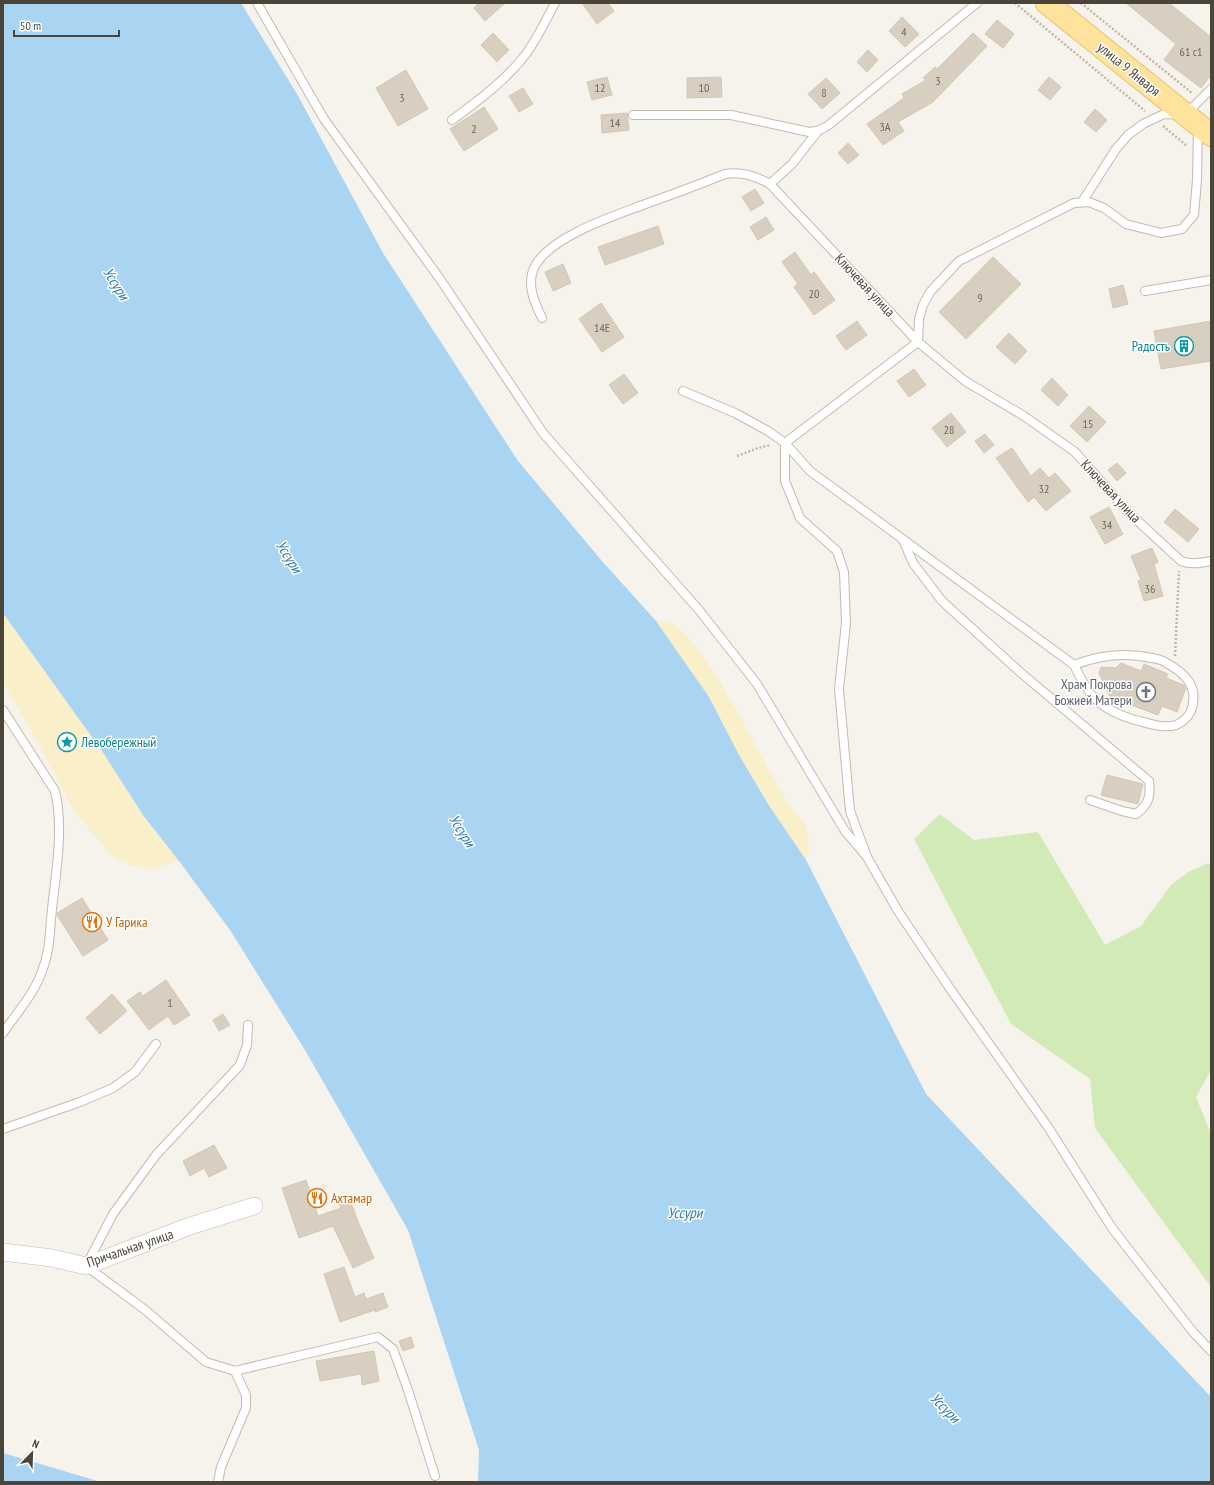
<svg xmlns="http://www.w3.org/2000/svg" width="1214" height="1485" font-family="'PT Sans Narrow',sans-serif">
  <style>
    .green { fill: #d2eab5 }
    .sand { fill: #f9efc9 }
    .water { fill: #a9d4f2 }
    .building { fill: #d8cfc1; stroke: #d3c7b4 }
    .lines { fill: none; stroke-linecap: round; stroke-linejoin: round }
    .service-casing { stroke: #c2bbae; stroke-width: 10 }
    .minor-casing { stroke: #c2bbae; stroke-width: 18 }
    .primary-casing { stroke: #e6c16a; stroke-width: 24 }
    .path { stroke: #c4b79f; stroke-width: 2.5; stroke-dasharray: 2 2; stroke-linecap: butt }
    .service { stroke: #fff; stroke-width: 8 }
    .minor { stroke: #fff; stroke-width: 17 }
    .primary { stroke: #ffe39c; stroke-width: 22 }
    .labels { text-anchor: middle; stroke-width: 3; stroke-linejoin: round; paint-order: stroke }
    .number-label { font-size: 12px; fill: #6e675b }
    .street-label { font-size: 14px; fill: #4b4439; stroke: #fff }
    .culture-label { font-size: 14px; fill: #0d838f; stroke: #fff; text-anchor: end }
    .worship-label { font-size: 14px; fill: #5b616d; stroke: #fff; text-anchor: end }
    .food-label { font-size: 14px; fill: #c56008; stroke: #fff; text-anchor: start }
    .water-label { font-size: 15px; font-style: italic; fill: #2e7ab2; stroke: #fff }
  </style>
  <rect width="100%" height="100%" fill="#f6f3ec"/>
  <path class="green" d="M940,814L974,840L1038,832L1105,945L1141,926L1171,885L1188,872L1206,864L1211,863V1070L1196,1097L1211,1134V1287L1095,1128L1090,1079L1011,1024L914,839Z"/>
  <g class="sand">
    <path d="M3,613L102,751L143,815L179,861L151,869L130,865L113,857L93,834L72,807L33,733L3,682Z"/>
    <path d="M656,621H667L680,628L697,648L721,683L788,804L805,824L808,831L809,850L806,860L768,804L739,755L709,697Z"/>
  </g>
  <g class="water">
    <path d="M3,3H241L297,94L383,253L518,461L602,561L656,621L709,697L739,755L768,804L806,860L926,1094L1210,1396L1211,1482H478L479,1450L408,1230L305,1050L230,930L179,861L143,815L102,751L3,613Z"/>
    <path d="M3,1453L101,1482H3Z"/>
  </g>
  <g class="building">
    <path d="M479,3H505L485,21L474,8Z"/>
    <path d="M582,3H608L614,11L597,24Z"/>
    <path d="M1126,3H1169L1211,37V75L1201,88L1164,60L1176,44Z"/>
    <path d="M902,17L919,34L905,47L889,31Z"/>
    <path d="M997,20L1014,34L1003,48L985,34Z"/>
    <path d="M493,33L509,50L497,62L481,45Z"/>
    <path d="M973,33L987,46L933,102L898,122L904,131L883,145L867,124L904,98L902,94L926,80L923,78L935,67L937,69Z"/>
    <path d="M868,50L878,60L867,72L857,62Z"/>
    <path d="M406,70L428,109L398,126L376,88Z"/>
    <path d="M607,77L612,95L592,100L587,82Z"/>
    <path d="M721,77L722,97L687,98V78Z"/>
    <path d="M1049,77L1061,87L1050,100L1038,90Z"/>
    <path d="M826,78L840,93L822,109L808,94Z"/>
    <path d="M523,88L533,104L519,112L509,96Z"/>
    <path d="M484,107L498,129L464,151L450,129Z"/>
    <path d="M1095,109L1107,120L1096,132L1084,122Z"/>
    <path d="M627,113L629,130L602,133L601,115Z"/>
    <path d="M848,143L859,155L848,164L838,153Z"/>
    <path d="M755,189L764,203L751,211L742,197Z"/>
    <path d="M766,217L774,230L758,240L750,227Z"/>
    <path d="M658,226L664,244L605,265L598,247Z"/>
    <path d="M795,252L811,275L814,272L835,300L814,315L794,287L798,284L782,262Z"/>
    <path d="M993,257L1021,284L966,339L939,312Z"/>
    <path d="M563,264L571,283L553,291L545,272Z"/>
    <path d="M1123,285L1128,304L1113,308L1109,289Z"/>
    <path d="M601,303L624,337L602,352L579,319Z"/>
    <path d="M857,321L867,335L846,350L836,336Z"/>
    <path d="M1211,321V361L1161,369L1154,331Z"/>
    <path d="M1009,333L1027,351L1015,364L996,347Z"/>
    <path d="M914,369L926,385L909,397L897,381Z"/>
    <path d="M624,374L638,393L623,404L609,385Z"/>
    <path d="M1052,378L1068,395L1058,406L1041,390Z"/>
    <path d="M1089,406L1106,422L1087,442L1070,426Z"/>
    <path d="M951,413L966,432L947,447L932,428Z"/>
    <path d="M985,434L994,445L984,453L975,441Z"/>
    <path d="M1012,448L1031,476L1040,468L1049,478L1055,473L1071,491L1046,511L1034,497L1028,502L996,458Z"/>
    <path d="M1117,463L1126,473L1117,481L1108,470Z"/>
    <path d="M1109,507L1123,534L1105,544L1090,517Z"/>
    <path d="M1175,509L1199,529L1188,542L1164,522Z"/>
    <path d="M1152,548L1158,562L1154,564L1163,596L1144,601L1138,581L1141,580L1131,556Z"/>
    <path d="M1121,663L1141,671L1144,664L1168,674L1166,678L1184,685L1186,688L1177,712L1162,706L1158,715L1110,697L1099,673L1101,667L1116,668Z"/>
    <path d="M1107,775L1143,784L1138,804L1101,795Z"/>
    <path d="M82,898L108,940L83,956L57,915V913Z"/>
    <path d="M166,980L190,1015L174,1025L168,1016L149,1030L127,1001L140,992L143,996Z"/>
    <path d="M112,994L127,1011L100,1034L86,1018Z"/>
    <path d="M223,1014L230,1025L219,1031L213,1020Z"/>
    <path d="M214,1145L227,1168L209,1177L204,1168L190,1176L183,1161Z"/>
    <path d="M306,1180L318,1216L341,1208L338,1200L349,1197L359,1224L374,1258L353,1268L333,1226L299,1238L282,1188Z"/>
    <path d="M344,1267L355,1297L364,1293L366,1299L383,1293L388,1307L375,1312V1310L340,1322L324,1274Z"/>
    <path d="M411,1337L414,1347L403,1351L399,1341Z"/>
    <path d="M374,1351L379,1381L362,1385L361,1374L320,1381L316,1361Z"/>
  </g>
  <g class="lines">
    <g class="service-casing">
      <g id="service">
        <path d="M257,3L324,119L440,279L543,433L699,610L757,684L845,831L867,857"/>
        <path d="M633,115H731L809,132C821,131 827,127 836,119L977,3"/>
        <path d="M452,120C478,101 506,80 526,54C537,39 546,20 555,3"/>
        <path d="M770,184L792,164L818,131"/>
        <path d="M1082,202L1116,149L1128,135L1143,124L1164,114L1185,115L1211,89"/>
        <path d="M1145,291L1211,280"/>
        <path d="M542,318C534,302 526,283 535,266C552,235 617,215 648,203C674,194 700,184 725,174C742,171 756,176 770,184L918,342L965,381L1024,416L1075,452L1127,511L1181,561C1192,565 1200,563 1211,561"/>
        <path d="M683,391L735,413L768,431L785,443L810,471L1074,665C1089,697 1101,710 1135,720C1148,723 1163,729 1176,725C1182,723 1189,716 1191,711C1200,686 1184,672 1163,661C1160,659 1155,659 1152,658C1125,652 1099,655 1074,665"/>
        <path d="M785,443V481L800,518L837,551L844,572L846,623L839,689L850,811L867,857L898,911L951,990L1048,1127L1112,1228L1193,1332L1211,1351"/>
        <path d="M785,443L918,342L919,319L923,305L930,292L959,261L1074,203L1089,202L1104,208L1126,224L1161,233L1182,229L1194,215L1197,180L1198,127"/>
        <path d="M903,540L913,563L942,601L1020,672L1149,781C1151,795 1149,805 1136,814L1122,811L1090,800"/>
        <path d="M3,710L55,791C64,828 56,872 52,909C49,935 51,949 41,974C33,995 16,1014 3,1033"/>
        <path d="M248,1025L247,1045L240,1065L156,1155L113,1214L86,1266L144,1309L206,1362L235,1371L378,1337L393,1349L408,1390L435,1476"/>
        <path d="M3,1129L80,1102L113,1088L135,1072L156,1044"/>
        <path d="M218,1482L221,1467L246,1408V1395L235,1371"/>
      </g>
    </g>
    <g class="minor-casing">
      <path id="minor" d="M3,1252L52,1258L86,1266L190,1226L254,1206"/>
    </g>
    <g class="primary-casing">
      <path id="primary" d="M1047,3L1211,135"/>
    </g>
    <g class="path">
      <path d="M1015,3L1145,111"/>
      <path d="M1081,3L1192,93"/>
      <path d="M1163,126L1187,146"/>
      <path d="M737,456L758,448L771,445"/>
      <path d="M1175,656L1179,571"/>
    </g>
    <use href="#service" class="service"/>
    <use href="#minor" class="minor"/>
    <use href="#primary" class="primary"/>
  </g>
  <defs>
    <g id="building-ring" transform="scale(1)"><circle r="9.5" fill="#fff" stroke="#0f9aa8" stroke-width="1.5"/><path d="M-4-6H4V6H1V3H-1V6H-4ZM-2.5-4.3h1.7v1.8h-1.7ZM.8-4.3h1.7v1.8H.8ZM-2.5-1h1.7V.8h-1.7ZM.8-1h1.7V.8H.8Z" fill="#0f9aa8"/></g>
    <g id="church-ring" transform="scale(1)"><circle r="9.5" fill="#fff" stroke="#6b7280" stroke-width="1.5"/><path d="M-1.2-6h2.4v3.5h3.3v2.4h-3.3V6h-2.4V-.1h-3.3v-2.4h3.3Z" fill="#6b7280"/></g>
    <g id="sight-ring" transform="scale(1)"><circle r="9.5" fill="#fff" stroke="#0f9aa8" stroke-width="1.5"/><path d="M0-6L1.8-2.2L6-1.7L2.9 1.2L3.7 5.4L0 3.3L-3.7 5.4L-2.9 1.2L-6-1.7L-1.8-2.2Z" fill="#0f9aa8"/></g>
    <g id="restaurant-ring" transform="scale(1)"><circle r="9.5" fill="#fff" stroke="#e8710a" stroke-width="1.5"/><path d="M-5-6h1v4h1v-4h1v4h1v-4h1v5L-1.5 .5V6h-2V.5L-5-1ZM5-6V6H3V1.5H1.5Q1.5-4 5-6Z" fill="#e8710a"/></g>
  </defs>
  <g fill-rule="evenodd">
    <use href="#building-ring" x="1184" y="346"/>
    <use href="#church-ring" x="1146" y="692"/>
    <use href="#sight-ring" x="67" y="742"/>
    <use href="#restaurant-ring" x="92" y="922"/>
    <use href="#restaurant-ring" x="317" y="1198"/>
  </g>
  <g class="labels">
    <g class="number-label">
      <text x="904" y="36">4</text>
      <text x="1191" y="56">61 с1</text>
      <text x="938" y="85">3</text>
      <text x="600" y="92">12</text>
      <text x="704" y="92">10</text>
      <text x="824" y="97">8</text>
      <text x="402" y="102">3</text>
      <text x="615" y="127">14</text>
      <text x="885" y="131">3А</text>
      <text x="474" y="133">2</text>
      <text x="814" y="298">20</text>
      <text x="980" y="302">9</text>
      <text x="602" y="332">14Е</text>
      <text x="1088" y="428">15</text>
      <text x="949" y="434">28</text>
      <text x="1044" y="493">32</text>
      <text x="1107" y="529">34</text>
      <text x="1150" y="593">36</text>
      <text x="170" y="1007">1</text>
    </g>
    <g class="street-label">
      <text transform="translate(1129 69) rotate(39)" y="5">улица 9 Января</text>
      <text transform="translate(865 285) rotate(47)" y="5">Ключевая улица</text>
      <text transform="translate(1111 491) rotate(47)" y="5">Ключевая улица</text>
      <text transform="translate(130 1248) rotate(-19)" y="5">Причальная улица</text>
    </g>
    <g class="culture-label">
      <text x="1170" y="351">Радость</text>
      <text x="81" y="747" text-anchor="start">Левобережный</text>
    </g>
    <g class="worship-label">
      <text x="1132" y="689">Храм Покрова<tspan x="1132" dy="16">Божией Матери</tspan></text>
    </g>
    <g class="food-label">
      <text x="106" y="927">У Гарика</text>
      <text x="331" y="1203">Ахтамар</text>
    </g>
    <g class="water-label">
      <text transform="translate(116 284) rotate(58)" y="5">Уссури</text>
      <text transform="translate(289 557) rotate(58)" y="5">Уссури</text>
      <text transform="translate(462 831) rotate(58)" y="5">Уссури</text>
      <text x="685" y="1218">Уссури</text>
      <text transform="translate(945 1408) rotate(46)" y="5">Уссури</text>
    </g>
  </g>
  <rect width="1214" height="1485" fill="none" stroke="#4b4439" stroke-width="8"/>
  <g transform="translate(32 1453) rotate(23)" stroke="#ffffff" stroke-width="3" paint-order="stroke">
  <path d="M0-3L7 15L0 10L-7 15Z" fill="#4b4439"/>
  <text y="-6" font-size="11" font-weight="bold" text-anchor="middle" fill="#4b4439">N</text>
  </g>
  <path d="M14 30v6h105v-6" fill="none" stroke="#4b4439" stroke-width="2"/>
  <text x="20" y="30" font-size="12" fill="#4b4439" stroke="#ffffff" stroke-width="3" paint-order="stroke">50 m</text>
</svg>
